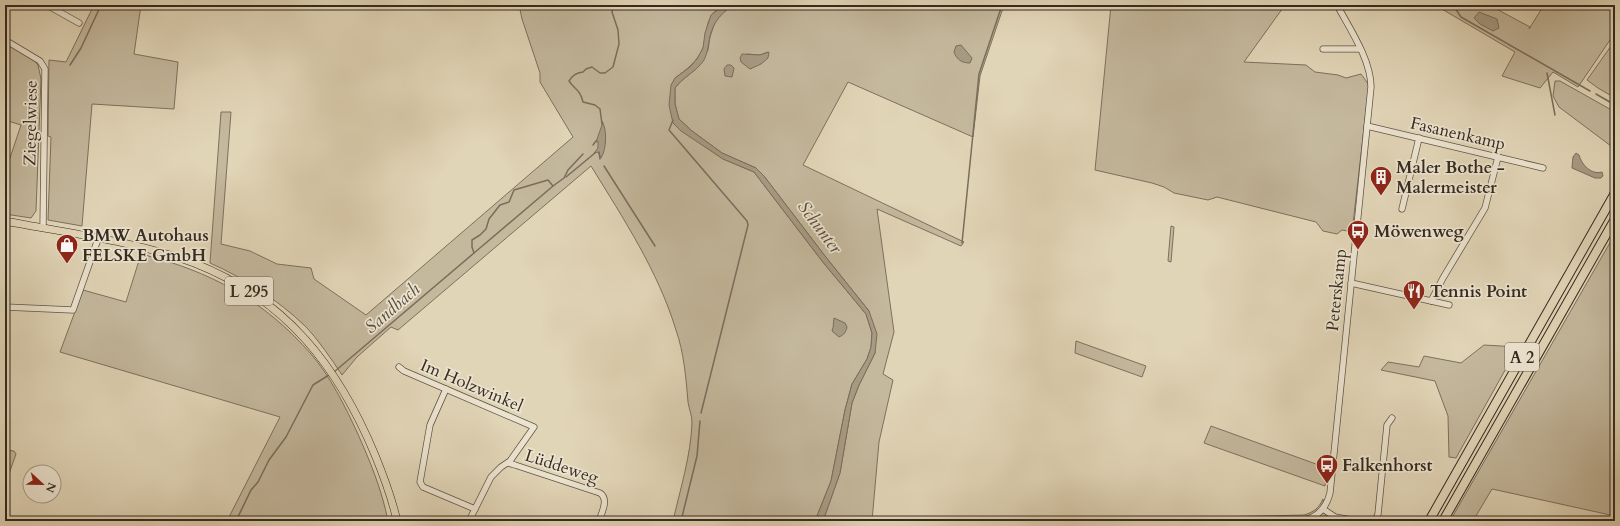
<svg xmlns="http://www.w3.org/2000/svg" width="1620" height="526" font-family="Cardo,serif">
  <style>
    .green { fill: #c4b89d; stroke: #7c715e; fill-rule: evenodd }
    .water { fill: #a79b84; stroke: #796e5c }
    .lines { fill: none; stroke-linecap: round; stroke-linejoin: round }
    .stream { stroke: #796e5c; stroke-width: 1.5 }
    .minor-casing { stroke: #605546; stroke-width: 7 }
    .major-casing { stroke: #352a20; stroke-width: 8 }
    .highway-casing { stroke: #352a20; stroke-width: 10 }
    .minor { stroke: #ece4d0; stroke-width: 5.5 }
    .major { stroke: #e1d5b7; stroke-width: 7 }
    .highway { stroke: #e1d5b7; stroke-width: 8 }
    .labels { text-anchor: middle; stroke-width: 3.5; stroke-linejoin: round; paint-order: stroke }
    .shield { fill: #ece4d0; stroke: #6c6255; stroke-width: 1 }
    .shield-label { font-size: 16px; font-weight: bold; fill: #352a20 }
    .street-label { font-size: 17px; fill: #352a20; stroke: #ece4d0 }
    .poi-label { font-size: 17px; font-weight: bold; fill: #352a20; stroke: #ece4d0; text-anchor: start }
    .water-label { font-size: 18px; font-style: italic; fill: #574c3e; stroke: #ece4d0 }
  </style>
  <rect width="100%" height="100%" fill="#e1d5b7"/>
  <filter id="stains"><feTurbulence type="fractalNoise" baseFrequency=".005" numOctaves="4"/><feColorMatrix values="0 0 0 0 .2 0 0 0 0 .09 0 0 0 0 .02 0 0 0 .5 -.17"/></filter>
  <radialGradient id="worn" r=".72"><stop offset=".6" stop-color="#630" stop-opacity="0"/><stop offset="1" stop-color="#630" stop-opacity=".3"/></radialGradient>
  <g class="green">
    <path d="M94,5H141L134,54L178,62L174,109L92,104L82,226L48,220L51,137L48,136L49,60L66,62Z"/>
    <path d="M519,5H724C720,8 714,11 712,15C705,24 707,38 703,48C697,62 686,70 675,78L673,123L723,159L754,172L822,261L866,314L872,333L871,347L867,359L852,384L845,410L831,481L815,521H673C680,490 691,455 692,423C692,415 689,409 688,402C686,378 684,353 676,330C658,271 623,218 591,166L398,330L391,327L357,357L342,375C332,360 317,338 305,326C278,300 244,278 210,263L221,112H231L221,244L250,251L277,264L311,268L314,279L366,315L573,137L540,82V73L522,19Z"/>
    <path d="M733,5H1004L980,76L973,137L848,82L803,165L964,242L961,246L877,209L894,332L883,374L893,380L879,442L872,521H823L840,473L852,403L859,385L875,353L869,311L825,256L764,176L756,168L722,153L692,131L679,119L675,104V88L680,82L697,68L708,50L710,37L715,22L722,13ZM768,52L750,69L747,54L760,55Z"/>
    <path d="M1111,5H1285L1244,62L1306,65L1315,72L1338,75L1346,78L1361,74L1369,85L1352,232L1342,230L1337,234L1323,231L1316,222L1217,197L1208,200L1174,193L1164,187L1152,183L1095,170Z"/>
    <path d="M1435,5H1489L1530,27L1529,29L1544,5H1615V42L1610,40L1578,87L1553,72L1540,88L1502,76L1515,52Z"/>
    <path d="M5,43L33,59L38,65L41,79L36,211L31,218L5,214V173L21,125L5,120Z"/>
    <path d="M1611,46L1615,47V98L1598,88L1587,80Z"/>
    <path d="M1555,81H1560L1615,112V149L1559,107L1553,96Z"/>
    <path d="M1171,226L1174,227L1171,262L1168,261Z"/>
    <path d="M1615,234V516L1492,489L1473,521H1450Z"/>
    <path d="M141,254C210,271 264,300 311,354C330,376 345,406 357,432C370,461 382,490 388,521H227L280,417L60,352L83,290L126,302Z"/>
    <path d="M1076,341L1146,366L1142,377L1075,353Z"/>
    <path d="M1484,345L1518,347L1456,458L1449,457L1448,416L1435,381L1381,370L1388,362L1419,367L1424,356L1461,363Z"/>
    <path d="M1211,426L1327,468L1325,486L1204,443Z"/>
    <path d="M5,450L14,451L16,454L5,485Z"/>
    <path d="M1323,499L1327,521H1204L1218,517L1304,515C1314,512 1319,508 1323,499Z"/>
  </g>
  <g class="water">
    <path d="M724,5H733C721,14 714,21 710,36C708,45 708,52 704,60C697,71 683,77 675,88V104L679,119L692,131L722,153L756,168L764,176L825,256L869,311L877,334L875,353L859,385L852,403L840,473L823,521H815L831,481L845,410L852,384L867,359L871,347L872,333L866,314L822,261L754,172L723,159L681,131L673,123L669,105L671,85L675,78L690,67L697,59L703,48L705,33L711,15Z"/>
    <path d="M1479,12L1497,19L1499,28L1493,31L1480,24L1474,18Z"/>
    <path d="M961,45L972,58L970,63C962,63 957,60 954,52L956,46Z"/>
    <path d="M769,52L768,58L761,64L750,69L741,62L740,58L742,54L760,55Z"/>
    <path d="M727,65H731L734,68L732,77L725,76L724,69Z"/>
    <path d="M602,121C607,129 607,149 601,158L598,152L594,153L598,148V141L596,142L602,125Z"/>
    <path d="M1576,153L1579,155C1582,165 1591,175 1602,172L1603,176L1601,178H1595L1572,168L1573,157Z"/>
    <path d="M834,318L845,323L847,327C846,332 844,335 839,337L832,331C834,326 833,323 834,318Z"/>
  </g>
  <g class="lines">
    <g class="stream">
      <path d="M1453,5L1461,17L1590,91"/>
      <path d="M70,65L81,48L101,5"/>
      <path d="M1547,73L1555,115"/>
      <path d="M1596,94L1615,105"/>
      <path d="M673,120L669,130L747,221L748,225L701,413"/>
      <path d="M602,124L600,109L595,105L583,102C580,89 575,90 569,81C573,75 576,73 583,72L586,69L592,67L600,73H605L613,67L619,44L618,30L612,12L614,5"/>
      <path d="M593,145L596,141"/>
      <path d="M599,152L600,159"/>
      <path d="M604,166L655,246"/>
      <path d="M566,177L595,153"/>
      <path d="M962,243L979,74L1002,5"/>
      <path d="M474,253L553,186"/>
      <path d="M334,372L474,253L472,247V240L480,235L486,229L489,219L500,205L509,202L514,190L548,180L553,186L564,178L568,170L583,154"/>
      <path d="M236,521L251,490L258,482L269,460L286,437L313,385L329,375"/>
      <path d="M681,521L697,456L700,421"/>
    </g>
    <g class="minor-casing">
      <g id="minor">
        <path d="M47,5L79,23"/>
        <path d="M5,40L40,61L45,69L43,228"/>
        <path d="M1323,49H1360"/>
        <path d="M1367,126L1543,168"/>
        <path d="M1402,209L1419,138"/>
        <path d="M1351,283L1449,305"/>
        <path d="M1431,301L1443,278L1485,208L1498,157"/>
        <path d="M5,307L73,310L98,239"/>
        <path d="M399,367L404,371L534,427L510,461L501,467L491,477L469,521"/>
        <path d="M446,389L430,425L420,482L423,487L475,509"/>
        <path d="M508,463L515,465L600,493C609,499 602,512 599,521"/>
        <path d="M1323,509L1335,517L1357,521"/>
        <path d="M1299,521C1316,519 1326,509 1330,493L1371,87C1371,60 1350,29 1337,5"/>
        <path d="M1375,521L1378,514L1387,425L1392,418"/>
      </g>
    </g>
    <g class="major-casing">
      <path id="major" d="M5,221C67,233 135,241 194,263C286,299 338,366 375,455C384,477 392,498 397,521"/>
    </g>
    <g class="highway-casing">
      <g id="highway">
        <path d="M1429,521L1615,193"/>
        <path d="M1443,521L1615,219"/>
      </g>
    </g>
    <use href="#minor" class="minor"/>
    <use href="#major" class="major"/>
    <use href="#highway" class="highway"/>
  </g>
  <defs>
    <g id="building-pin" transform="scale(1.15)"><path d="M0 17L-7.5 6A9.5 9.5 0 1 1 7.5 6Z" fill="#8f2418" stroke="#ece4d0"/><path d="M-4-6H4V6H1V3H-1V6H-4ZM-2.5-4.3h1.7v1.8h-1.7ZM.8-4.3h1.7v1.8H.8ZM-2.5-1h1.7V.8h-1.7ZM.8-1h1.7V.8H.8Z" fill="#fff"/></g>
    <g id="bus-pin" transform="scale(1.15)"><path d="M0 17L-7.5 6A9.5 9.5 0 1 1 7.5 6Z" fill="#8f2418" stroke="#ece4d0"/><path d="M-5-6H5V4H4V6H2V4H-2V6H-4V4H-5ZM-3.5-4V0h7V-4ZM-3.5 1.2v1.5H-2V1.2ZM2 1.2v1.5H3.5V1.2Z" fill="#fff"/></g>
    <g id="shop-pin" transform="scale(1.15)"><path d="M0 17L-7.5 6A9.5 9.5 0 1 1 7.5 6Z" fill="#8f2418" stroke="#ece4d0"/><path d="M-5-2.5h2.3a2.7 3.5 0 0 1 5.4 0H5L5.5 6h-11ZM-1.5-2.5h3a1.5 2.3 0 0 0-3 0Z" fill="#fff"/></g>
    <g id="restaurant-pin" transform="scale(1.15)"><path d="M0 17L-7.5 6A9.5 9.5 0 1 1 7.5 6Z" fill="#8f2418" stroke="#ece4d0"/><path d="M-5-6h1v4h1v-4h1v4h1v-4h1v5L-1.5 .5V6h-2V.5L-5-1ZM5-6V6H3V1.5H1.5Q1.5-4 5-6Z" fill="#fff"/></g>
  </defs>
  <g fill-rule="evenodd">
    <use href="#building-pin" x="1381" y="177"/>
    <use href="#bus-pin" x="1358" y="231"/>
    <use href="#shop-pin" x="67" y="245"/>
    <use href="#restaurant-pin" x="1414" y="291"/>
    <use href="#bus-pin" x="1327" y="465"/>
  </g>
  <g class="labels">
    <g class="shield">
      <rect x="225" y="277" width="48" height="28" rx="3"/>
      <rect x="1505" y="343" width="34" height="28" rx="3"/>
    </g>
    <g class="shield-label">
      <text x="249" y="297">L 295</text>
      <text x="1522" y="363">A 2</text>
    </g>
    <g class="street-label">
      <text transform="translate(30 123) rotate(-89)" y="6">Ziegelwiese</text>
      <text transform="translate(1458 133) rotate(13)" y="6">Fasanenkamp</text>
      <text transform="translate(1336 290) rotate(-84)" y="6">Peterskamp</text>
      <text transform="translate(472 385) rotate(23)" y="6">Im Holzwinkel</text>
      <text transform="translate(562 466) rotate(18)" y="6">Lüddeweg</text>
    </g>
    <g class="poi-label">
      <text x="1396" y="173">Maler Bothe -<tspan x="1396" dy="20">Malermeister</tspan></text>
      <text x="1374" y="237">Möwenweg</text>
      <text x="82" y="241">BMW Autohaus<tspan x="82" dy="20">FELSKE GmbH</tspan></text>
      <text x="1430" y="297">Tennis Point</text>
      <text x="1342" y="471">Falkenhorst</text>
    </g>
    <g class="water-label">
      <text transform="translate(820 227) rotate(53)" y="6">Schunter</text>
      <text transform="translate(392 308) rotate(-41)" y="6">Sandbach</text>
    </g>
  </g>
  <rect width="1620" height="526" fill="none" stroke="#e1d5b7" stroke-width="20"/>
  <rect x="6" y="6" width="1608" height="514" fill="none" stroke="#352a20" stroke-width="2"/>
  <rect x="10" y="10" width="1600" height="506" fill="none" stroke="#352a20"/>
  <g transform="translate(42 484) rotate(112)"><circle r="19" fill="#ece4d0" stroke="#a39a8a"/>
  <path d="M0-3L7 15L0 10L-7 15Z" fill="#8f2418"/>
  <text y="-6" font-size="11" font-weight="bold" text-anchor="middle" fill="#352a20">N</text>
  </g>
  <rect width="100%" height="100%" filter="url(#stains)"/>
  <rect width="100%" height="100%" fill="url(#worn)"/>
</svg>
